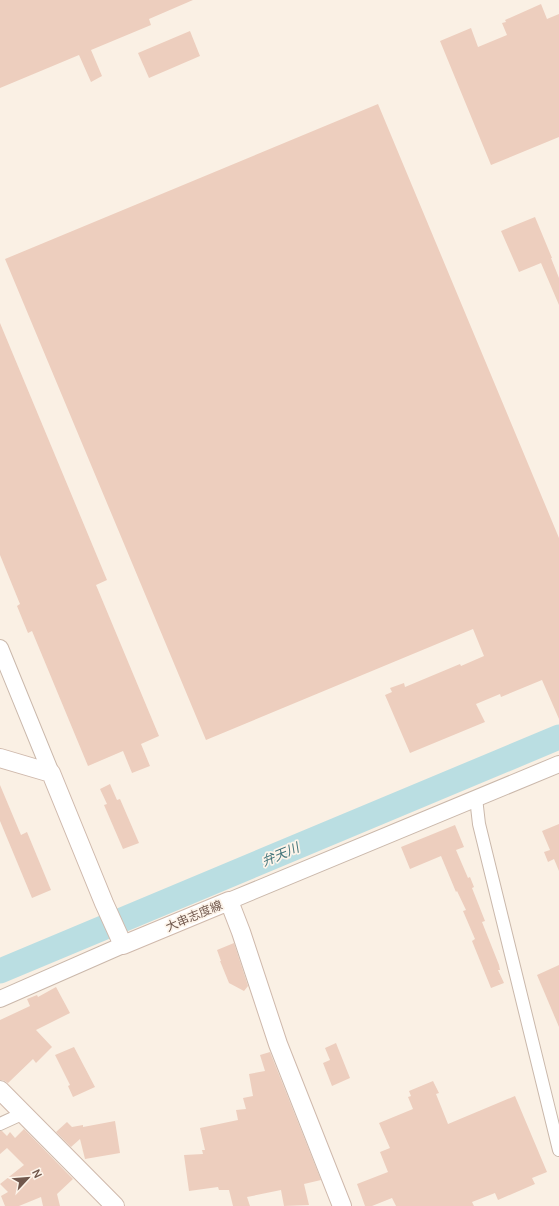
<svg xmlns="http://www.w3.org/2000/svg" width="559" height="1206" font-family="Manrope,'Noto Sans JP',sans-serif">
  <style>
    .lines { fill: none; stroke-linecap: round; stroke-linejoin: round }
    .river { stroke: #badee2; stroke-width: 25 }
    .building { fill: #edcebe }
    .minor-casing { stroke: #cab8ab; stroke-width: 14 }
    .tertiary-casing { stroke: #cab8ab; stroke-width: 18 }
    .secondary-casing { stroke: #cfb9ac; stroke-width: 20 }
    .minor { stroke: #fff; stroke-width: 12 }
    .tertiary { stroke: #fff; stroke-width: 16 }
    .secondary { stroke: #fff; stroke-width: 18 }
    .labels { text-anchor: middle; stroke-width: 3.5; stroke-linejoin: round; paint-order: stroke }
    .street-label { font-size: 12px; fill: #70574c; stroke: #fdf4ea }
    .water-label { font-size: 13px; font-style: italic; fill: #44757b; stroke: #fdf4ea }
  </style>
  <rect width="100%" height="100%" fill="#faf0e4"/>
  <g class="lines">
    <path class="river" d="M0,971L559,737"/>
  </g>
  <g class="building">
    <path d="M0,0H193L149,19L151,25L91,50L102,76L91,82L79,55L0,88Z"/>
    <path d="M541,4L547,19L559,14V137L491,165L440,41L471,28L478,47L507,35L502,23L506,22L505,20Z"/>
    <path d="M190,31L200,56L149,78L138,53Z"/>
    <path d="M378,104L559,538V719L542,680L501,697L500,694L476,704L485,722L410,753L385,695L392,692L390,688L404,683L405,687L460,664L461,666L484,656L473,629L206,740L5,259Z"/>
    <path d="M535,217L552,258H551L559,278V305L541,263L519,272L501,231Z"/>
    <path d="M0,323L107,580L96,585L159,736L141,744L150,766L132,773L123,751L88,766L32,631L28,633L17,606L20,604L0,555Z"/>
    <path d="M110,784L117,800L120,799L139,843L123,849L104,805L107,804L100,789Z"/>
    <path d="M0,785L21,835L27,832L51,890L32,898L0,821Z"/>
    <path d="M559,824V871L554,859L548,862L544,852L550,850L542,831Z"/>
    <path d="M455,825L464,847L456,850L468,878L470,877L474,887L472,888L485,921L482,922L499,965L500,970H498L504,983L491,988L472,941L475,939L463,911L466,910L457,891L456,892L441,856L410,869L401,847Z"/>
    <path d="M234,943L248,986L244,991L229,983L220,961H221L217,950Z"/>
    <path d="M559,965V1027L537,975Z"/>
    <path d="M56,987L70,1013L36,1030L52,1047L36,1063L33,1059L8,1083L3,1080H0V1020L30,1006L27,999L37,995L38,997Z"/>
    <path d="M336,1043L350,1078L332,1086L323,1063L330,1060L325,1048Z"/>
    <path d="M74,1047L95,1087L73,1097L68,1086L70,1085L55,1055Z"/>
    <path d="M270,1052L321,1180L304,1184L309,1205L284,1206L281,1190L247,1197L250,1206H233L229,1190H219L218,1187L189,1191L184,1155L203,1154L202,1150H205L200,1128L238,1120L236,1110L246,1109L243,1098L253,1096L249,1074L265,1071L260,1055Z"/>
    <path d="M433,1081L439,1093L436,1094L448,1124L515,1096L547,1172L532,1178L535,1184L498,1200L495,1193L472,1202L474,1206H396L392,1198L372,1206H365L357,1184L388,1172L380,1152L390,1148L379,1123L413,1109L408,1097L411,1096L409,1091Z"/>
    <path d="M115,1121L120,1153L85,1159L80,1139L71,1147L56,1132L67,1122L72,1127L83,1125V1127Z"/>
    <path d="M24,1129L73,1179L57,1194L60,1206H43L41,1197L19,1206H5L1,1196L8,1192L0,1184L24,1165L7,1148L0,1154V1131H2L7,1136L10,1132L15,1138Z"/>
  </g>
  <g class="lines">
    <g class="minor-casing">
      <g id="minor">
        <path d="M476,798L479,824L559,1150"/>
        <path d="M0,1124L24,1113"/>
      </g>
    </g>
    <g class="tertiary-casing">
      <g id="tertiary">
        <path d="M0,648L51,773"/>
        <path d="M229,901L559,764"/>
        <path d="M0,999L123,945"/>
      </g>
    </g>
    <g class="secondary-casing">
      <g id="secondary">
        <path d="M0,758L51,773L104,903L123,945L229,901L241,932L278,1044L342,1206"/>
        <path d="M0,1090L115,1206"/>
      </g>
    </g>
    <use href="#minor" class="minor"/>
    <use href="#tertiary" class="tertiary"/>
    <use href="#secondary" class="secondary"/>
  </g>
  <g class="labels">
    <g class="street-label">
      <text transform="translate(194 916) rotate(-23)" y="4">大串志度線</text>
    </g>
    <g class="water-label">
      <text transform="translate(280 854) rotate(-23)" y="5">弁天川</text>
    </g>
  </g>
  <g transform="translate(28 1178) rotate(64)" stroke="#fdf4ea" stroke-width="3" paint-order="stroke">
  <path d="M0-3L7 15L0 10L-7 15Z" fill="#70574c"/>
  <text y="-6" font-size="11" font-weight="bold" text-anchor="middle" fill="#70574c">N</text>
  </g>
</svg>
